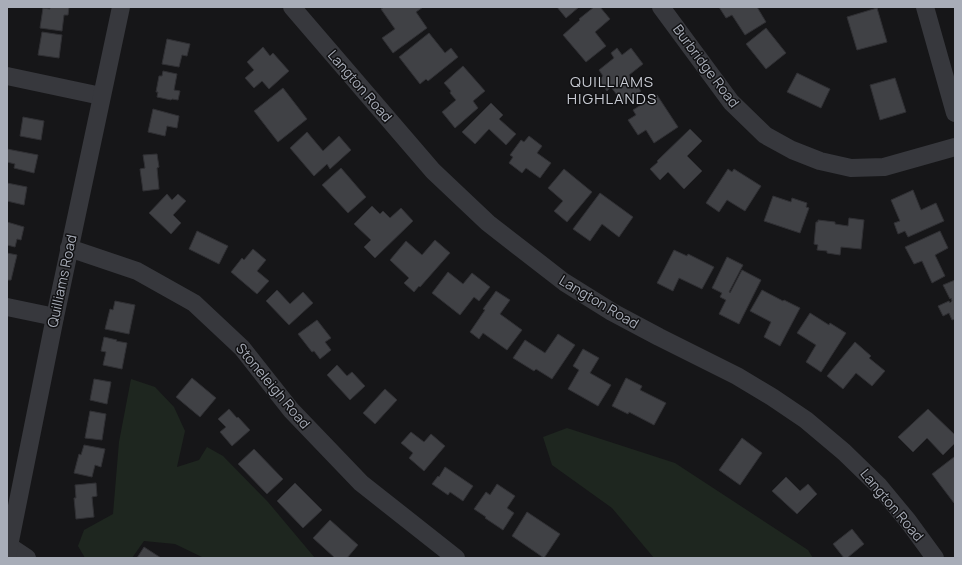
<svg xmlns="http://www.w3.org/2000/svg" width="962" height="565" font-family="Manrope,sans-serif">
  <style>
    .green { fill: #1e261f }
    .building { fill: #404145; stroke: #303034 }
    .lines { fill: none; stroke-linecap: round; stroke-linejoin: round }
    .minor { stroke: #37383d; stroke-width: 18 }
    .labels { text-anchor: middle; stroke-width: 3; stroke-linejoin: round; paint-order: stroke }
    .street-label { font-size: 14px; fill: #a8adb8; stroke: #111113 }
    .neighbourhood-label { font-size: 15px; letter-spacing: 1px; fill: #c9ccd4; stroke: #111113 }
  </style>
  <rect width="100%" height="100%" fill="#161618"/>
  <g class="green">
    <path d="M131,379L155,387L174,407L185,431L177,467L199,460L207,447L223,456L268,502L315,558H204L175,544L144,541L132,558H85L78,546L84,530L113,514L119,442Z"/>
    <path d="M567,428L675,463L808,550L813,558H654L612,508L552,465L543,437Z"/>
  </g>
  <g class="building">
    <path d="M50,7H69L68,15H64L62,31L40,28L43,8L50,9Z"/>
    <path d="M384,7H423L416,12L427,28L393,53L382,38L395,29L381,9Z"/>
    <path d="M557,7H579L566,18Z"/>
    <path d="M594,7H600L610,19L595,32L606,46L586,62L563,35L580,20L579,19Z"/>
    <path d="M719,7H757L766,22L745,35L732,15L726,18Z"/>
    <path d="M877,8L887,42L857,50L847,17Z"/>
    <path d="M766,28L786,53L766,69L746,44Z"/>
    <path d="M42,32L62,35L59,58L38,55Z"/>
    <path d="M429,33L445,53L451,48L458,57L428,81L426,79L420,84L399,57Z"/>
    <path d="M167,39L190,44L187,56L182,55L179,67L162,64Z"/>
    <path d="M263,47L270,56L273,53L289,71L269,89L262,81L254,88L245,78L254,70L247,62Z"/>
    <path d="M617,48L622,55L631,48L643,64L629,75L641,91L624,104L611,87L607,91L599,80L603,76L599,70L614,58L611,53Z"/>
    <path d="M463,66L485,91L473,101L478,108L455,128L442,112L456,100L450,93L451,91L444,83Z"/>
    <path d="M163,71L177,74L174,90L180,91L178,100L172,99L171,100L157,97L158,92H156L159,76H162Z"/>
    <path d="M797,73L830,89L821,108L787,92Z"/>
    <path d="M895,78L906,112L880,120L870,85Z"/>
    <path d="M283,88L307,119L278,142L254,111Z"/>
    <path d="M657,95L678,127L654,143L646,130L638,135L628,120L636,115L633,110Z"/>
    <path d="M491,103L503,115L499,119L516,134L506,145L489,129L475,144L462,132Z"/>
    <path d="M153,109L179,116L177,128L167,126L165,136L148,132Z"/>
    <path d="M23,117L44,121L41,140L20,136Z"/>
    <path d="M690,129L702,141L687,156L702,171L684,189L668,172L660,180L650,169L658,162L657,161Z"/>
    <path d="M307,132L323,151L339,136L351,150L330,169L327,164L314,176L290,148Z"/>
    <path d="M529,136L542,146L537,153L551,163L540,178L526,168L522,173L509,163L513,157L510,155L521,140L524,142Z"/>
    <path d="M7,149L38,155L34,173L14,168L15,164L7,162Z"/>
    <path d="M157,154L159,167L157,168L159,189L143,191L140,169L145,168L143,155Z"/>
    <path d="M341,168L366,197L348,213L322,185Z"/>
    <path d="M564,169L592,192L567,222L554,211L563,201L548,188Z"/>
    <path d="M728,169L732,172L734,169L761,186L745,211L727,200L719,212L706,203Z"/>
    <path d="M7,183L27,187L24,205L7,201Z"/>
    <path d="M913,190L921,210L936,203L944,221L908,237L905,231L898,234L894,223L900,221L891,200Z"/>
    <path d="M600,193L633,217L619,237L602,224L590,241L573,229Z"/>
    <path d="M167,194L172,200L178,194L186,201L173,215L181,223L171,234L149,213Z"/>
    <path d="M773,196L791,202L792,198L807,203L806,207L809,208L800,233L764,221Z"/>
    <path d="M372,206L380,214L383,211L390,218L401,208L413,221L375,258L364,247L371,240L354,224Z"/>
    <path d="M849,218L864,220L861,249L841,247L840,255L827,253V251L817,250L818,245L814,244L816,222H818V220L835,222V224L848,226Z"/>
    <path d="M7,222L24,227L21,240L17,239L15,247L7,245Z"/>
    <path d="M197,231L228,246L219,264L189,249Z"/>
    <path d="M940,231L948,248L935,255L945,276L932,283L922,261L914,264L905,247Z"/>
    <path d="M435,240L450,253L420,287L419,286L414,292L404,283L409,278L390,260L406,241L422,255Z"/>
    <path d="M253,249L266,260L257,271L269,281L257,294L231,272L242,258L244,260Z"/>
    <path d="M674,250L687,256L688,254L714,267L702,289L679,278L673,291L657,283Z"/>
    <path d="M7,253L17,255L11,280H7Z"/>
    <path d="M727,257L743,265L729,292L730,293L742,270L761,280L739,324L719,314L726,300L720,297L722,293L712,288Z"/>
    <path d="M448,272L463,284L472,273L490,287L479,301L474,297L460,315L432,293Z"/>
    <path d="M955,280V319L952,320L949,313L943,316L938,306L949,301L950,303L952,301L951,298L950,299L943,285Z"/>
    <path d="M277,290L290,304L303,292L313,303L289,325L266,301Z"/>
    <path d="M762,290L783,301L784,300L800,308L780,346L764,337L771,322L750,311Z"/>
    <path d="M496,291L510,300L500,314L522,330L507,350L483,333L479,339L470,332L485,310L483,309Z"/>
    <path d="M115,301L135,305L129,334L105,329L110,309L113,310Z"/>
    <path d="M810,313L829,325L830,323L846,333L821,372L806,362L816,345L797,333Z"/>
    <path d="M317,320L331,338L325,342L331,350L320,359L314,351L312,352L298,334Z"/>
    <path d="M558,334L575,345L552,379L536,369L534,371L513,358L525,340L545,353Z"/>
    <path d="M104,337L117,340L116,341L127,343L122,369L103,365L106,352L101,351Z"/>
    <path d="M855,342L871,356L869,358L885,371L872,386L856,373L843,389L827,376Z"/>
    <path d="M583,349L599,358L590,373L611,385L598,406L568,389L579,370L573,366Z"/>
    <path d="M337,365L347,376L352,372L365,386L350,400L327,375Z"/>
    <path d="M192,378L216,398L200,417L176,397Z"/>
    <path d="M626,378L642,386L640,390L666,403L654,425L629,412L628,414L612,406Z"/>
    <path d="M94,379L111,382L107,404L90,400Z"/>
    <path d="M385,389L397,400L375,424L363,413Z"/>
    <path d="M229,409L237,418L238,417L250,430L232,446L220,432L226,427L218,419Z"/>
    <path d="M928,409L955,435V443L943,455L927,438L913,452L898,437Z"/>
    <path d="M90,411L106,414L102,440L85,438Z"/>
    <path d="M411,432L424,442L431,434L445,446L424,471L409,458L413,453L401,443Z"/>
    <path d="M742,438L762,453L740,485L719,470Z"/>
    <path d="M84,445L105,449L101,467L95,465L92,477L74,473L79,454L81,455Z"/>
    <path d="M254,449L283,479L267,494L238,464Z"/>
    <path d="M954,457L955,458V502L954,503L932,474Z"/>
    <path d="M445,467L473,486L463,501L450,492L448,495L432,484L438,476L439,477Z"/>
    <path d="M786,477L800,491L808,484L817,494L797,514L772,491Z"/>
    <path d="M96,483L97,496L92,497L94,517L76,519L74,498H76L75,485Z"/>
    <path d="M295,483L322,510L303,528L277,501Z"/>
    <path d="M497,484L515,496L507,508L514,513L503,530L485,518L486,517L474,509L486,492L490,495Z"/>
    <path d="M527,512L560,534L544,558L512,536Z"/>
    <path d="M330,520L358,545L347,558H335L313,538Z"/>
    <path d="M852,529L864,544L847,558H844L833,544Z"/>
    <path d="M144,547L161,558H137Z"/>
  </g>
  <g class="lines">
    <g class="minor">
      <path d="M292,7L433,171L488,223L564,282L612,312L659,337L737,376L772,397L806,420L844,452L879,486L908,521L935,558"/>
      <path d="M661,7L731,102L765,135L792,150L820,161L851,168L884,167L955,147"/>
      <path d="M925,7L955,113"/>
      <path d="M7,76L101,96"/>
      <path d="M69,248L137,271L194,303L242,348L291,410L361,483L456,558"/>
      <path d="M7,307L55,317"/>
      <path d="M7,546H9L27,558"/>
      <path d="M7,556L55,317L121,7"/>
    </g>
  </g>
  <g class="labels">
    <g class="street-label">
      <text transform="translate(706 66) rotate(53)" y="5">Burbridge Road</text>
      <text transform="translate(360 86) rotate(49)" y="5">Langton Road</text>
      <text transform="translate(62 281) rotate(-78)" y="5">Quilliams Road</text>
      <text transform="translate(599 302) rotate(31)" y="5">Langton Road</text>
      <text transform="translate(273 386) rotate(50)" y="5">Stoneleigh Road</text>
      <text transform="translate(892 505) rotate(50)" y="5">Langton Road</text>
    </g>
    <g class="neighbourhood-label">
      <text x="612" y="87">QUILLIAMS<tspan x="612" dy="17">HIGHLANDS</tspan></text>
    </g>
  </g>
  <rect width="962" height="565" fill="none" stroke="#a8adb8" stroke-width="16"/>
</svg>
